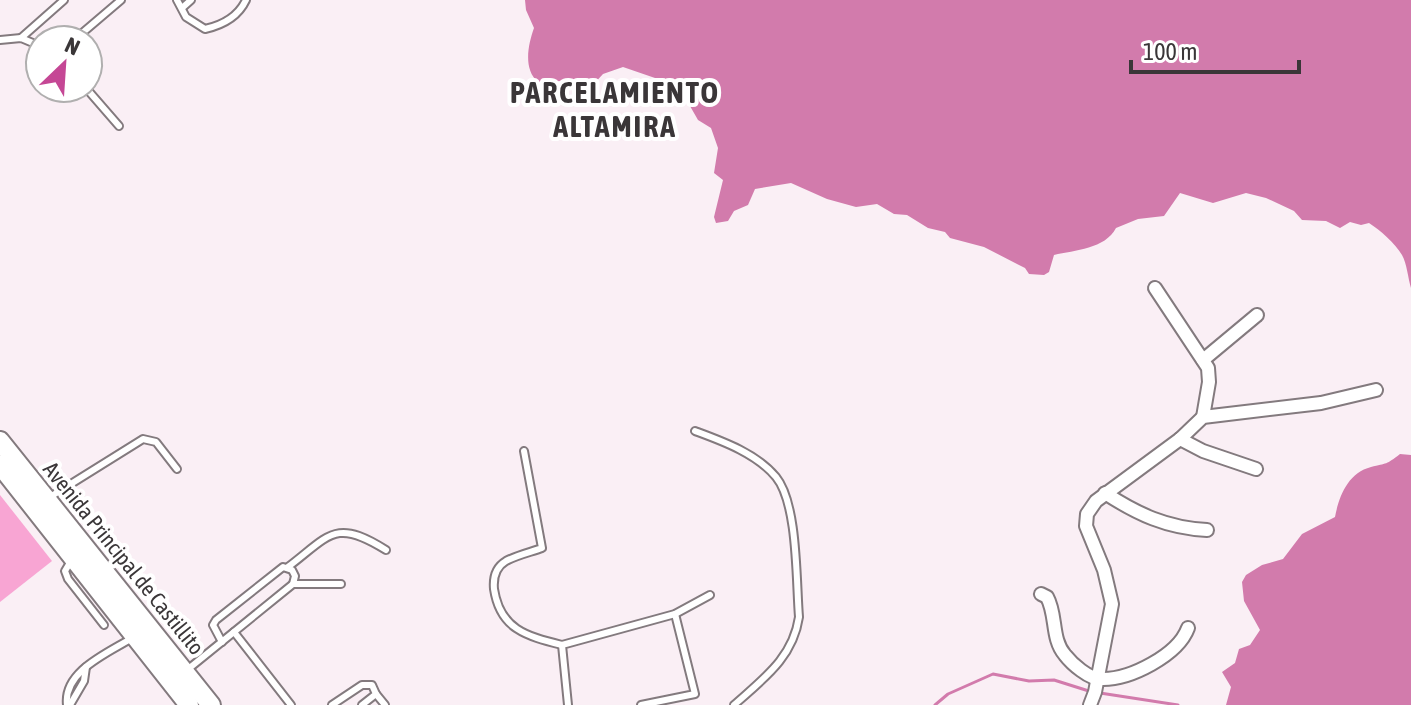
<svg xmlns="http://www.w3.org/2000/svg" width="1411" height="705" font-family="'Asap Condensed',sans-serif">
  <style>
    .green { fill: #f8a5d3 }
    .water { fill: #d27bac }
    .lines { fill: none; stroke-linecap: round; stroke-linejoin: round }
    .stream { stroke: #d27bac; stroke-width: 3 }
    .service-casing { stroke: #837a7e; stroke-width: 10 }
    .minor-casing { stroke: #837a7e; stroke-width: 16 }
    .secondary-casing { stroke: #837a7e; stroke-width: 22 }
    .service { stroke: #fff; stroke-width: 6 }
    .minor { stroke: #fff; stroke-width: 12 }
    .secondary { stroke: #fff; stroke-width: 18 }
    .labels { text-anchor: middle; stroke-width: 8; stroke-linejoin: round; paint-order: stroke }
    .street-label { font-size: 22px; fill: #3a3638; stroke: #fff }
    .district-label { font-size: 30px; font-weight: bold; letter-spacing: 2px; fill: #3a3638; stroke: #fff }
  </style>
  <rect width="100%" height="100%" fill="#faeff5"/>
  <path class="green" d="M0,495L52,561L0,602Z"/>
  <g class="water">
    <path d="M525,0H1411V288C1408,278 1407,264 1402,255C1395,243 1380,230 1369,223L1361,225L1350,222L1340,228L1326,221L1302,220L1294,211L1266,198L1246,193L1213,203L1180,193L1164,216L1138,219L1116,228C1105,249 1075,250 1054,255L1049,272L1044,275L1029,274L1025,268L984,247L950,238L945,232L928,228L907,215L894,214L877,204L856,207L827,199L791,183L755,189L748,205L734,211L728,221L716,223L714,217L723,180L714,173L718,148L711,128L698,120L686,99L655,78L623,67L603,74L592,86L583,80L538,82C523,69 528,45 534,28L526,10Z"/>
    <path d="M1400,454L1411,455V705H1226L1231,687L1222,672L1235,663L1239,649L1250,645L1260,630L1244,601L1242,582L1246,575L1262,565L1283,559L1302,534L1335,517C1339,496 1348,473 1371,467C1387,463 1386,465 1400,454Z"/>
  </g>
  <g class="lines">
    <g class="stream">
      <path d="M1100,693L1178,705"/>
      <path d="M935,705L948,694L993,674L1029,681L1054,680L1092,692"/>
    </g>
    <g class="service-casing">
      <g id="service">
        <path d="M177,0L186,17L205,29C223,25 238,17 246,0"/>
        <path d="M182,8L191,0"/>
        <path d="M21,38L64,0"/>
        <path d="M0,40L21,38L40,46"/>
        <path d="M74,40L121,0"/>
        <path d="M86,88L119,126"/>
        <path d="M695,431C722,441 756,453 776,477C798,504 796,581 799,617C793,658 763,679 734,705"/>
        <path d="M524,451L542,548C531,552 517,555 506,561C496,567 493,578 494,589C500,629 526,636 562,645"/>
        <path d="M50,497L143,439L156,442L177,469"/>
        <path d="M71,561L65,571L68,579L104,625"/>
        <path d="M288,567C330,535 335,518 386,550"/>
        <path d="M234,632L291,705"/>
        <path d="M222,642L213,625L216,620L283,567L292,570L295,576L293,584"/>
        <path d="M187,670L293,584H341"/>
        <path d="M376,694L385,705"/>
        <path d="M67,705C63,671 108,653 132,638"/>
        <path d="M70,705L84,681L86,667"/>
        <path d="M332,705L362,685H372L376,694L362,705"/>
        <path d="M568,705L562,645L675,614L710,595"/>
        <path d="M641,705L695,694L675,614"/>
      </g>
    </g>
    <g class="minor-casing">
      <g id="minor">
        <path d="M1155,288L1208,368L1209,382L1203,417"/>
        <path d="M1203,360L1257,315"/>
        <path d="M1180,439L1203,451L1256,469"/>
        <path d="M1105,493C1137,514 1167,528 1207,530"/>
        <path d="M1041,594L1047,597C1057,615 1051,639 1065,655C1072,664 1089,679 1101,679C1130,680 1178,655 1188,628"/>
        <path d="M1090,705L1095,692L1112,604L1104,570L1086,526L1087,514L1096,501L1180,439L1203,417L1321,403L1376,390"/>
      </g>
    </g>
    <g class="secondary-casing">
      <g id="secondary">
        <path d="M0,441L211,705"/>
        <path d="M0,465L189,705"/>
      </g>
    </g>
    <use href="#service" class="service"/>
    <use href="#minor" class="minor"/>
    <use href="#secondary" class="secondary"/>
  </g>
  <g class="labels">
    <g class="street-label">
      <text transform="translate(124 558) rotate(51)" y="8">Avenida Principal de Castillito</text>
    </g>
    <g class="district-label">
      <text x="615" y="103">PARCELAMIENTO<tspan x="615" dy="34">ALTAMIRA</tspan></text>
    </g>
  </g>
  <g transform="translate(64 64) rotate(25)"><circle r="38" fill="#ffffff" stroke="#b0afaf" stroke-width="2"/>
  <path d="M0-6L14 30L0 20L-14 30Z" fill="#c54795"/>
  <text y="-12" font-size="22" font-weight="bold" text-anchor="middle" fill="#3a3638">N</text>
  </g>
  <path d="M1131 60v12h168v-12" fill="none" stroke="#3a3638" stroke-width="4"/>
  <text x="1143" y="60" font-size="24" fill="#3a3638" stroke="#ffffff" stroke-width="6" paint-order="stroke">100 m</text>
</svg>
